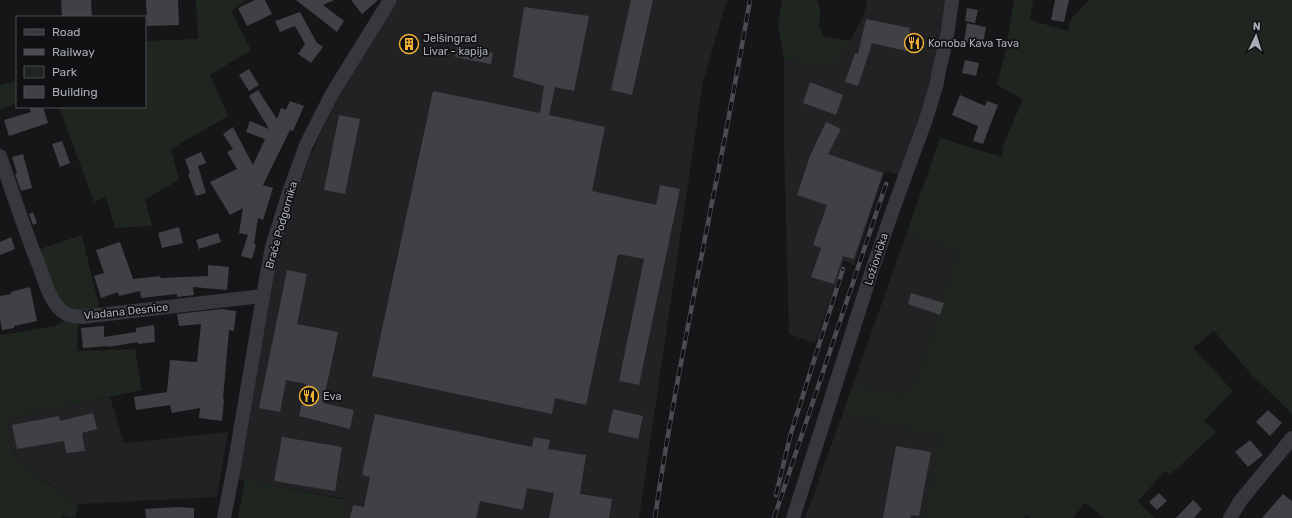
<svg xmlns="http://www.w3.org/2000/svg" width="1292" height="518" font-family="Rubik,sans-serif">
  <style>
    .built { fill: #222225 }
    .green { fill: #1e261f }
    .building { fill: #404145 }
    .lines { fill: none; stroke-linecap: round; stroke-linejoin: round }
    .street { stroke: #37383d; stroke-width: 14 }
    .rail-casing { stroke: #4a4c52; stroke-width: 4.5 }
    .rail { stroke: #111113; stroke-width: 3; stroke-dasharray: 9; stroke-linecap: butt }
    .labels { text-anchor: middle; stroke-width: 3.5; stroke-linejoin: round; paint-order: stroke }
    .poi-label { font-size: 11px; fill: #a8adb8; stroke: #111113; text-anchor: start }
    .street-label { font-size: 11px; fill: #a8adb8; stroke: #111113 }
  </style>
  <rect width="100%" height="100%" fill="#161618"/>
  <g class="built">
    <path d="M398,0H727L703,82L639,518H344L347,499L237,479L276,256L291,205L316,143L339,96L383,20Z"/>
    <path d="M867,0H946L929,89L898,175L885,171L854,265L844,260L815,343L789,334L784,144V59L833,68L850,41L864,15Z"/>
    <path d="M907,232L958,252L914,388L905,395L866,387H852Z"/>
    <path d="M110,397L124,443L228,432L217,497L78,504L24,466L11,450L7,435L10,418Z"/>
    <path d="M843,413L941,437L923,518H805Z"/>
  </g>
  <g class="green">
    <path d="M196,0H246L231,11L251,50L210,75L228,116L171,149L179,180L145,199L152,226L115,228L106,196L94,202L59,107H145V41L198,39Z"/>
    <path d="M782,0H817L820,11L819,26L823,36L850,41L833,68L784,59L778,25Z"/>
    <path d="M1014,0H1033L1030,20L1068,31L1070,20L1089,0H1292V414L1250,373L1214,331L1193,348L1233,391L1204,421L1216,432L1171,474L1165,471L1138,501L1155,518H1104L1085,503L1073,518H1030L1026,515L1024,518H923L941,437L843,413L852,387H866L905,395L914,388L958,252L907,232L940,138L1002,157L1003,146L1023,99L997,85L1006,49Z"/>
    <path d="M17,81V103L0,109V85Z"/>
    <path d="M82,235L100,311C90,311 77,314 69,309C59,304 42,262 37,250Z"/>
    <path d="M78,320L77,351L135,349L142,390L10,418C8,429 6,439 11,449C17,465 62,493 78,504L75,518L61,516V518H0V335L55,326L63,321Z"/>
    <path d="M245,480L347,500L344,518H238Z"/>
  </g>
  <g class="building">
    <path d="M61,0H91L92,17H62Z"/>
    <path d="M146,0H178L179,25L147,26Z"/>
    <path d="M255,0H265L272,14L247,26L238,8Z"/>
    <path d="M296,0H334L323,5L344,21L337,32Z"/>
    <path d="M351,0H378L362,14Z"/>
    <path d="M631,0H653L632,95L611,90Z"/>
    <path d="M1055,0H1069L1064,22L1051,20Z"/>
    <path d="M524,7L589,16L574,91L555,87L549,115L605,127L592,191L656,205L660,185L680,189L639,385L619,381L644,259L618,254L586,405L555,398L552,414L372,376L433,91L540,113L544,86L513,77Z"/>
    <path d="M967,8L978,10L975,23L965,21Z"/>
    <path d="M300,12L317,43L323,47L311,63L298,54L305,44L295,26L280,32L275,21Z"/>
    <path d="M866,19L910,28L906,51L872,43L858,86L845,82L855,53L858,54Z"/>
    <path d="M967,23L986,27L983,45L964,42Z"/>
    <path d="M403,36L418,39L416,53L401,50Z"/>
    <path d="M457,46L493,53L491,64L455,57Z"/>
    <path d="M965,60L979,63L976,76L962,73Z"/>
    <path d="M249,69L259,85L249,91L239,75Z"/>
    <path d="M810,82L843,95L836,115L803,103Z"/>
    <path d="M258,90L277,119L281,108L286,110L290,101L304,106L293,131L290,130L263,185L273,188L263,220L258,218L254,244L256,245L252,259L241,256L248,235L239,233L243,208L230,215L210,182L237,169L227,152L233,149L223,134L233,127L253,165L265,139L246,132L250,121L269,129L249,96Z"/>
    <path d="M960,95L985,106L987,101L998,105L983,144L973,141L978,126L952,115Z"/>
    <path d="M29,107H43L48,123L9,136L4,120L31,112Z"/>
    <path d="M339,115L360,119L345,194L324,190Z"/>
    <path d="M826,122L841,129L828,154L883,173L854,259L843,256L834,284L811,277L821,248L813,245L827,205L797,195L810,156Z"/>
    <path d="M62,141L70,163L60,167L52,144Z"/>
    <path d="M201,152L206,163L198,166L206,193L196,196L188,174L190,173L185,159Z"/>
    <path d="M23,154L32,188L21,191L15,174L17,173L12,157Z"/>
    <path d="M33,212L37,223L33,225L29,214Z"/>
    <path d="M179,227L183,243L162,248L158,233Z"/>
    <path d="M218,233L221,242L199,249L196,240Z"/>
    <path d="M11,237L15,249L0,255V242Z"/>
    <path d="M120,242L133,279L160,276L161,278L208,276V265L229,267L227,290L193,287L194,295L177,297V294L141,298L140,291L119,296L118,292L101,298L94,276L104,273L96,250Z"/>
    <path d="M287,270L307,274L297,324L338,332L323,403L354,410L350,429L299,416L306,384L286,380L280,412L259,408Z"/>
    <path d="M30,287L37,321L14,326V328L2,330L0,319V296L11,294V292Z"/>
    <path d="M911,293L944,303L940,315L908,304Z"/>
    <path d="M222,309L236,311L234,331L229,330L223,399H224L222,421L199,418L200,408L172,413L170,405L136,410L134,397L167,392L170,360L197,362L201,324L179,326L177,314Z"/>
    <path d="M154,325L155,342L138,344V342L108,347V346L83,348L81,328L104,326V337L136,332V328Z"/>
    <path d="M613,409L643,416L638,439L608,432Z"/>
    <path d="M1268,410L1282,423L1270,436L1256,422Z"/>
    <path d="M93,413L97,429L82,433L85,451L66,453L64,441L17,449L12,425L59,416L60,421Z"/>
    <path d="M375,414L532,447L534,437L550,440L548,449L586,455L580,494L612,499L609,518H549L554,493L527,488L523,510L480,501L476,518H350L353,505L364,507L370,477L362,475Z"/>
    <path d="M282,437L342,447L335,491L274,481Z"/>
    <path d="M1250,440L1263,455L1248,467L1235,452Z"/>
    <path d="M896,446L931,452L919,516L911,515L910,518H883Z"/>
    <path d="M1159,493L1167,501L1157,510L1149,502Z"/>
    <path d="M1283,494L1292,501V518H1262Z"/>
    <path d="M1193,500L1202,509L1194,518H1176Z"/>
    <path d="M177,507L194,508V518H146L145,509Z"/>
  </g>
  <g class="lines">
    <g class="street">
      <path d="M0,156C13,194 25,231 40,268C45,281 49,299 60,309C66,316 74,316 82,317L262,296"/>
      <path d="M224,518L235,461L266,279L272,247L288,195L306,145L333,92L390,0"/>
      <path d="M793,518L872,270L891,215L927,116L937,83L938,76L948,30L952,0"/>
      <path d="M1230,518L1241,500L1292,438"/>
    </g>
    <g class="rail-casing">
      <g id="rail">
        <path d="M776,495L791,433L843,269"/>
        <path d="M655,518C670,412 692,307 712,202C726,135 738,68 750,0"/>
        <path d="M774,518L886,184"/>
      </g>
    </g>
    <use href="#rail" class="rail"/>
  </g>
  <defs>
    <g id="restaurant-ring" transform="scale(1)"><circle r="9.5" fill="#111113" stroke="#f2b134" stroke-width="1.5"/><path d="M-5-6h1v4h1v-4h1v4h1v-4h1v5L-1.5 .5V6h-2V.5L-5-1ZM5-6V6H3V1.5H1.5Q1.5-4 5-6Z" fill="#f2b134"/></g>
    <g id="building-ring" transform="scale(1)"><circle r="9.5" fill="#111113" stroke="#f2b134" stroke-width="1.5"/><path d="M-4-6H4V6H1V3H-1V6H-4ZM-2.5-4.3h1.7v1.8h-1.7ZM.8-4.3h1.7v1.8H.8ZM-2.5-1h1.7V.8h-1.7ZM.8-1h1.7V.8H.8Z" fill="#f2b134"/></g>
  </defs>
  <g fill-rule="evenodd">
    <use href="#restaurant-ring" x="914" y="43"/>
    <use href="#building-ring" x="409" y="44"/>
    <use href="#restaurant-ring" x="309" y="396"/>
  </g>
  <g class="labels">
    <g class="poi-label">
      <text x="423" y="42">Jelšingrad<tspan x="423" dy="13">Livar - kapija</tspan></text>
      <text x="928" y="47">Konoba Kava Tava</text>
      <text x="323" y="400">Eva</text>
    </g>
    <g class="street-label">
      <text transform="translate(281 225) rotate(-74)" y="4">Braće Podgornika</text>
      <text transform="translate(876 259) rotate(-72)" y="4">Ložionička</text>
      <text transform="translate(126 311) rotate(-6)" y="4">Vladana Desnice</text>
    </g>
  </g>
  <rect x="16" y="16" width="130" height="92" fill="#111113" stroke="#4d4f55"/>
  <rect x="24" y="29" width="20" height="6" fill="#37383d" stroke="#4d4f55"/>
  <text x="52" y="36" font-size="12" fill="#a8adb8">Road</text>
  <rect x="24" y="49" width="20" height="6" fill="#4a4c52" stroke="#4d4f55"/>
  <text x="52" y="56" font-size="12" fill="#a8adb8">Railway</text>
  <rect x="24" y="66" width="20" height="12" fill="#1e261f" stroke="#4d4f55"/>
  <text x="52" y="76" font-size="12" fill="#a8adb8">Park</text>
  <rect x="24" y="86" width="20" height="12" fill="#404145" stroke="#4d4f55"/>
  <text x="52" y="96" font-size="12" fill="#a8adb8">Building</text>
  <g transform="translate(1256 36) rotate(4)" stroke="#111113" stroke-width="3" paint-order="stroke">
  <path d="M0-3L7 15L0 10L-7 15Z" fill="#a8adb8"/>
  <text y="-6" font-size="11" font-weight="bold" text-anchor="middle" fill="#a8adb8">N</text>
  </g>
</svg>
